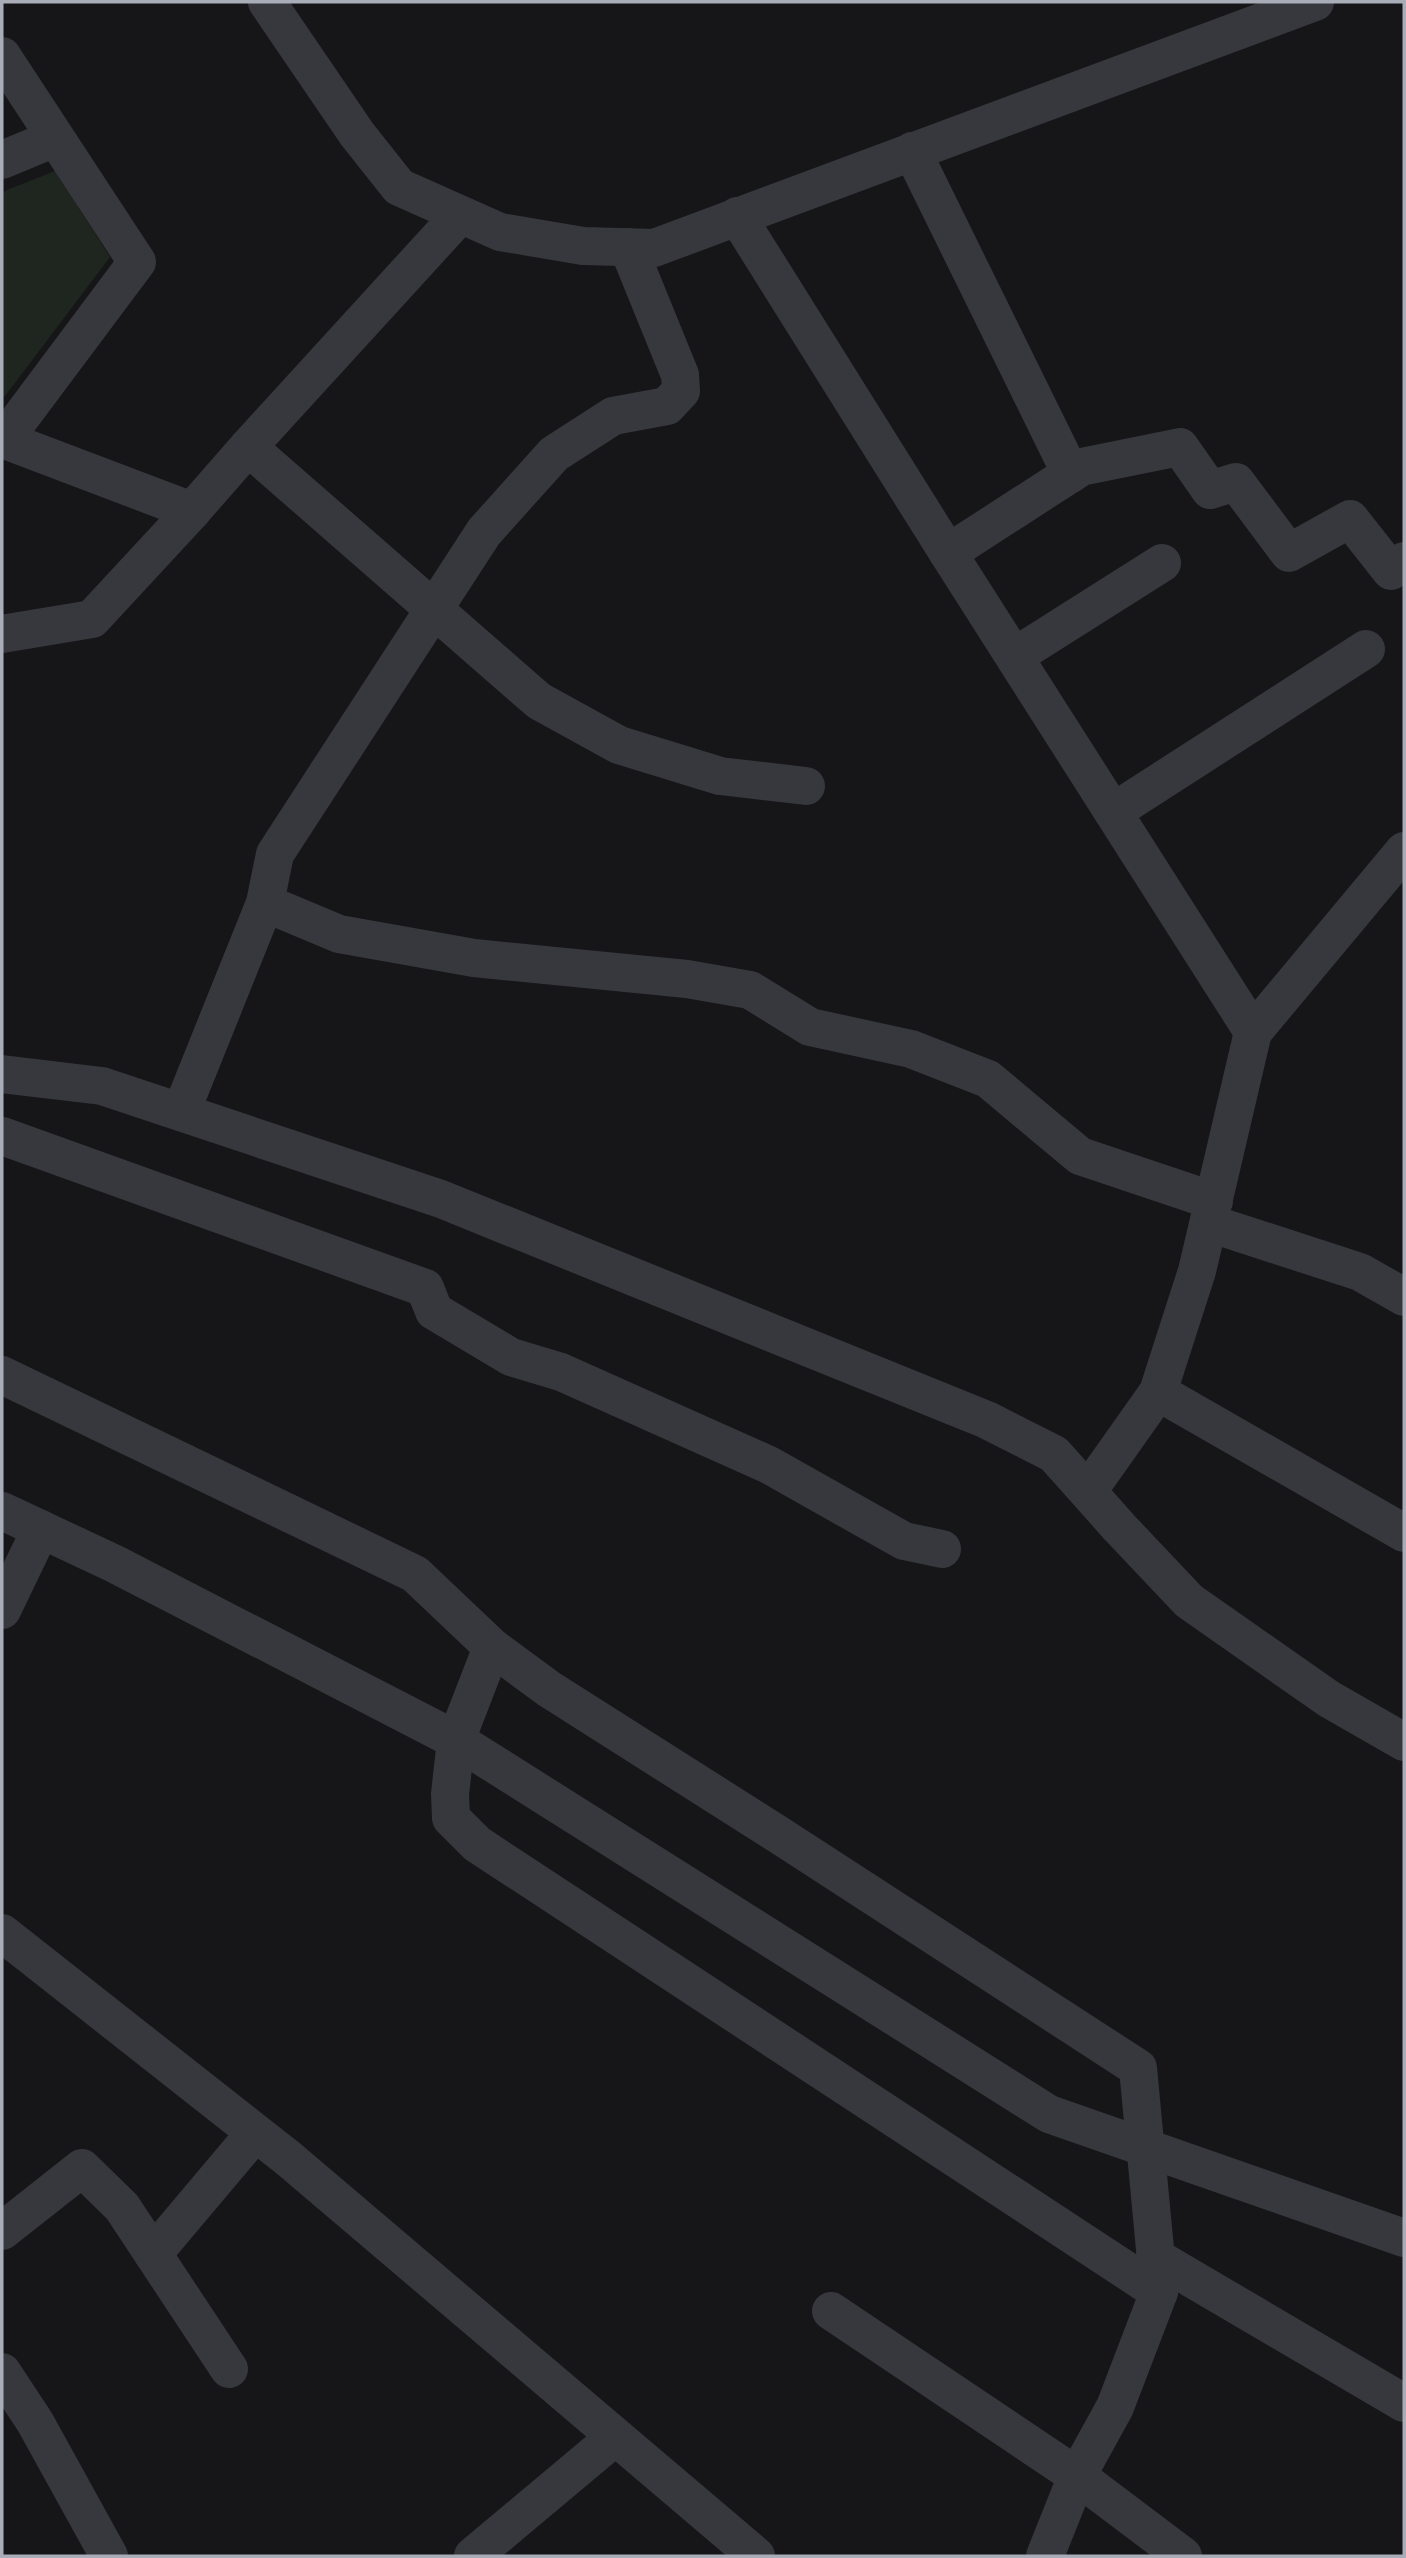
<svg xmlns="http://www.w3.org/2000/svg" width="1406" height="2558" font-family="Helvetica,sans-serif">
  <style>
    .green { fill: #1e261f }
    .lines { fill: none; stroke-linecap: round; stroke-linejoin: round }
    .minor { stroke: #37383d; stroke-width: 38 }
  </style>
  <rect width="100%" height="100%" fill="#161618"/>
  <path class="green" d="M55,171L110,257L2,400V192Z"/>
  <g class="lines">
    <g class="minor">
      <path d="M267,2L357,134L399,187L500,232L583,246L654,248L1315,2"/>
      <path d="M2,56L137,262L4,440"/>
      <path d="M912,151L1071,474"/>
      <path d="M2,160L55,138"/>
      <path d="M737,216L948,553L1253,1032"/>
      <path d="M2,439L192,511"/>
      <path d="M248,447L460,215"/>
      <path d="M948,553L1081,467L1180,447L1210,490L1236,482L1289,553L1350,519L1391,571L1404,561"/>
      <path d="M2,634L92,619L192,511L248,447L539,701L619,745L720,776L806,786"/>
      <path d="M1015,656L1162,563"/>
      <path d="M1113,812L1366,649"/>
      <path d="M265,903L339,934L474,958L687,979L750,990L810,1027L911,1049L988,1079L1080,1156L1214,1201"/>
      <path d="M2,1074L102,1086L441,1199L987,1420L1054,1454L1119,1527L1189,1601L1329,1699L1404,1742"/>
      <path d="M181,1112L265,903L275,854L484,532L554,454L613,416L667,406L681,391L680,375L628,247"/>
      <path d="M2,1136L425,1288L434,1311L511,1357L561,1372L769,1465L904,1541L942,1549"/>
      <path d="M1209,1223L1360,1272L1404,1297"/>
      <path d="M2,1375L415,1574L492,1647L549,1689L779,1835L1138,2068L1159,2292L1115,2407L1077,2476L1045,2556"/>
      <path d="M1158,1392L1404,1533"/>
      <path d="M1088,1491L1158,1392L1197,1271L1253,1032L1404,851"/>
      <path d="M2,1511L115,1564L456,1740L1049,2114L1404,2238"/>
      <path d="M2,1610L41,1529"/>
      <path d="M492,1647L456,1740L450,1794L451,1818L477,1844L1159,2292"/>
      <path d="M2,1933L289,2159L756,2556"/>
      <path d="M2,2231L82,2168L122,2207L229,2369"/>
      <path d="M153,2254L255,2133"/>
      <path d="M1155,2257L1404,2403"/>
      <path d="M831,2311L1077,2476L1183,2556"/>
      <path d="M2,2372L35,2422L109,2556"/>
      <path d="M473,2556L615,2437"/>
    </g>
  </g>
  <rect width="1406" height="2558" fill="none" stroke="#a8adb8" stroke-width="7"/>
</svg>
